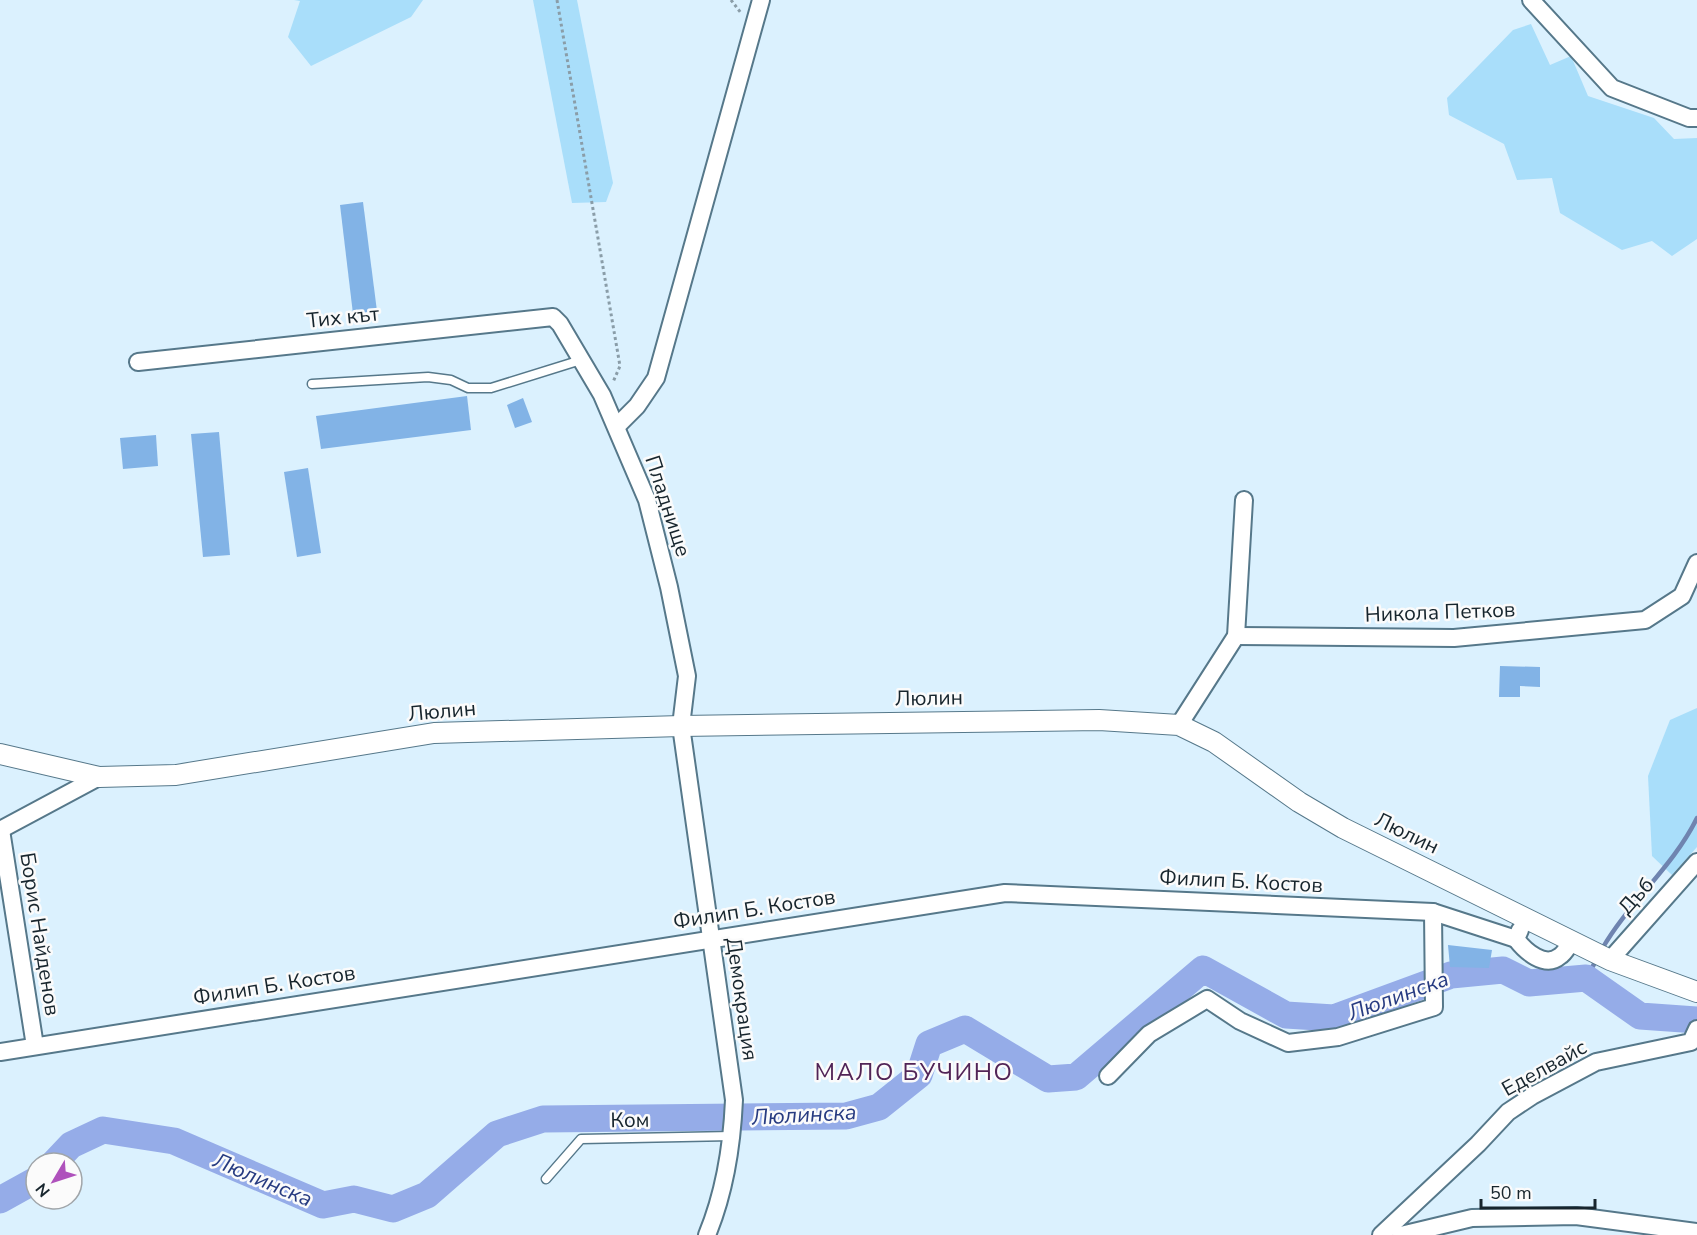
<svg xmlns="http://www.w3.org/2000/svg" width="1697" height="1235" font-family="'Nunito Sans',sans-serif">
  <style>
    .green { fill: #a9defa }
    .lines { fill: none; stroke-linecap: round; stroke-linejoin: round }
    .stream { stroke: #6f84b0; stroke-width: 4.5 }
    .river { stroke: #95ace8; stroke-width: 27 }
    .building { fill: #82b3e6 }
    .service-casing { stroke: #56788a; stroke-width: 11 }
    .minor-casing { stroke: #56788a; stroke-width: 20 }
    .tertiary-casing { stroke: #56788a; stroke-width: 22 }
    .path { stroke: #8a9da8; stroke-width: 3; stroke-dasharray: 3 3; stroke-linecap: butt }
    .service { stroke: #fff; stroke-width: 8 }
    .minor { stroke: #fff; stroke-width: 16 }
    .tertiary { stroke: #fff; stroke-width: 20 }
    .labels { text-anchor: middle; stroke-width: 5; stroke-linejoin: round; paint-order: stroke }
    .street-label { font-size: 21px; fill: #17252d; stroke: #fbfbfb }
    .water-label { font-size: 22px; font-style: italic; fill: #273b81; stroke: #fbfbfb }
    .quarter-label { font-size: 24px; letter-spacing: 1.5px; fill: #512457; stroke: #fbfbfb }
  </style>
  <rect width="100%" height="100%" fill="#dbf1fe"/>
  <g class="green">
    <path d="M294,0H423L411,17L311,66L288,37L300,1Z"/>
    <path d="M533,0H577L613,183L606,202L572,203Z"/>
    <path d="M1531,24L1550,65L1571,56L1588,96L1654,118L1674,139L1697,138V239L1672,256L1652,241L1622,250L1560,213L1552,178L1517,180L1504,144L1449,115L1447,98L1513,30Z"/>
    <path d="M1697,708V847L1672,875L1652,856L1648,776L1670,720Z"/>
  </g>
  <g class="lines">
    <g class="stream">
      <path d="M1602,949C1629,902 1673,867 1697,818"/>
      <path d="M1586,978L1597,959"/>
    </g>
    <g class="river">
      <path d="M54,1163L71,1145L103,1130L174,1141L323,1205L354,1199L393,1209L427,1195L497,1134L543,1119L846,1116L879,1107L919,1075L929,1044L965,1029L1048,1079L1076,1077L1203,969L1286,1015L1334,1018L1451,975L1503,970L1529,983L1586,978L1640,1016L1697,1020"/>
      <path d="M0,1200L36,1180"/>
    </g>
  </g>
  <g class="building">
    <path d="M363,202L377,311L353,314L340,205Z"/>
    <path d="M467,396L471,430L321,449L316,416Z"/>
    <path d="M523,398L532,422L515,428L507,405Z"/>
    <path d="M219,432L230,555L203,557L191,434Z"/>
    <path d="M156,435L158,466L123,469L120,438Z"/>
    <path d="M308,468L321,553L297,557L284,472Z"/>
    <path d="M1500,666L1540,667V687L1520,686V697H1499Z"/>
    <path d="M1448,945L1492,950L1489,968L1450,967Z"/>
  </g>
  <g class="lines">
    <g class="service-casing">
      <g id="service">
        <path d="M312,384L428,377L451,380L468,388H491L581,360"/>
        <path d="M546,1179L581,1139L732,1136"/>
      </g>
    </g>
    <g class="minor-casing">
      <g id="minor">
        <path d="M1531,0L1612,88L1689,118H1697"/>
        <path d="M138,362L553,317L560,324L602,395L647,500L669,587L687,676L681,726L734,1100C732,1145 724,1194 707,1235"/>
        <path d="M617,426L637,406L656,378L761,0"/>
        <path d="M1236,636L1454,638L1645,620L1682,596L1697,563"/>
        <path d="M1179,725L1236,636L1244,500"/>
        <path d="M0,830L99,777"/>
        <path d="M1,830L35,1046"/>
        <path d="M1520,930L1516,939C1525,951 1545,969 1560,956C1565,953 1568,946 1572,941"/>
        <path d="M1610,960L1697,862"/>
        <path d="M0,1052L1005,893L1433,912L1516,939"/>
        <path d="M1108,1076L1149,1034L1207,999L1240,1021L1288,1043L1338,1037L1434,1007L1433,912"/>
        <path d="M1381,1235L1478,1144L1508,1112L1532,1096L1596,1062L1691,1042L1697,1029"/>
        <path d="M1401,1235L1472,1218L1576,1216L1697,1232"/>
      </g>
    </g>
    <g class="tertiary-casing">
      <path id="tertiary" d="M0,754L99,777L176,775L434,733L681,726L1099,720L1179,725L1214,742L1299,802L1343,828L1610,960L1697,992"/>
    </g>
    <g class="path">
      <path d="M557,0L620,366L613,382"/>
      <path d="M731,0L741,13"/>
    </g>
    <use href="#service" class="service"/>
    <use href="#minor" class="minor"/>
    <use href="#tertiary" class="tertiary"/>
  </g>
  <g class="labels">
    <g class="street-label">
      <text transform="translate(343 317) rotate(-6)" y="7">Тих кът</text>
      <text transform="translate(668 506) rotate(72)" y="7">Пладнище</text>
      <text transform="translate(1440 612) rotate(-2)" y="7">Никола Петков</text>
      <text transform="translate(929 698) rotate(-1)" y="7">Люлин</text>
      <text transform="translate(442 711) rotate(-5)" y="7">Люлин</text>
      <text transform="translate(1407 833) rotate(26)" y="7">Люлин</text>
      <text transform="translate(1241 881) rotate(3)" y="7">Филип Б. Костов</text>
      <text transform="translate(1636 896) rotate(-48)" y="7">Дъб</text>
      <text transform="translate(754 909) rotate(-9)" y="7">Филип Б. Костов</text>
      <text transform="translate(40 934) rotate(81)" y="7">Борис Найденов</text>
      <text transform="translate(274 985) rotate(-9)" y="7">Филип Б. Костов</text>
      <text transform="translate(742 999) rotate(82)" y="7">Демокрация</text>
      <text transform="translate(1544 1068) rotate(-29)" y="7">Еделвайс</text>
      <text transform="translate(630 1120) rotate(-1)" y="7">Ком</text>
    </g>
    <g class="water-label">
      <text transform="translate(1398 995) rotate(-20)" y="8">Люлинска</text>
      <text transform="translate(804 1114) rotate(-3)" y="8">Люлинска</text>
      <text transform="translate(263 1179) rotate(23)" y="8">Люлинска</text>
    </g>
    <g class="quarter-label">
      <text x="914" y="1080">МАЛО БУЧИНО</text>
    </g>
  </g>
  <g transform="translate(54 1181) rotate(231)"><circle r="28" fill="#fbfbfb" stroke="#a0a5a9" stroke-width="1.5"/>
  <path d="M0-4.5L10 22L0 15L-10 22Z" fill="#af52bc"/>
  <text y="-9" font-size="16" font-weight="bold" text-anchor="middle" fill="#17252d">N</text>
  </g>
  <path d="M1481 1199v9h114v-9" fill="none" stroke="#17252d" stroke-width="3"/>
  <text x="1490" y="1199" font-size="18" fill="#17252d" stroke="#fbfbfb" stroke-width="4.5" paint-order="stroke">50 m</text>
</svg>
